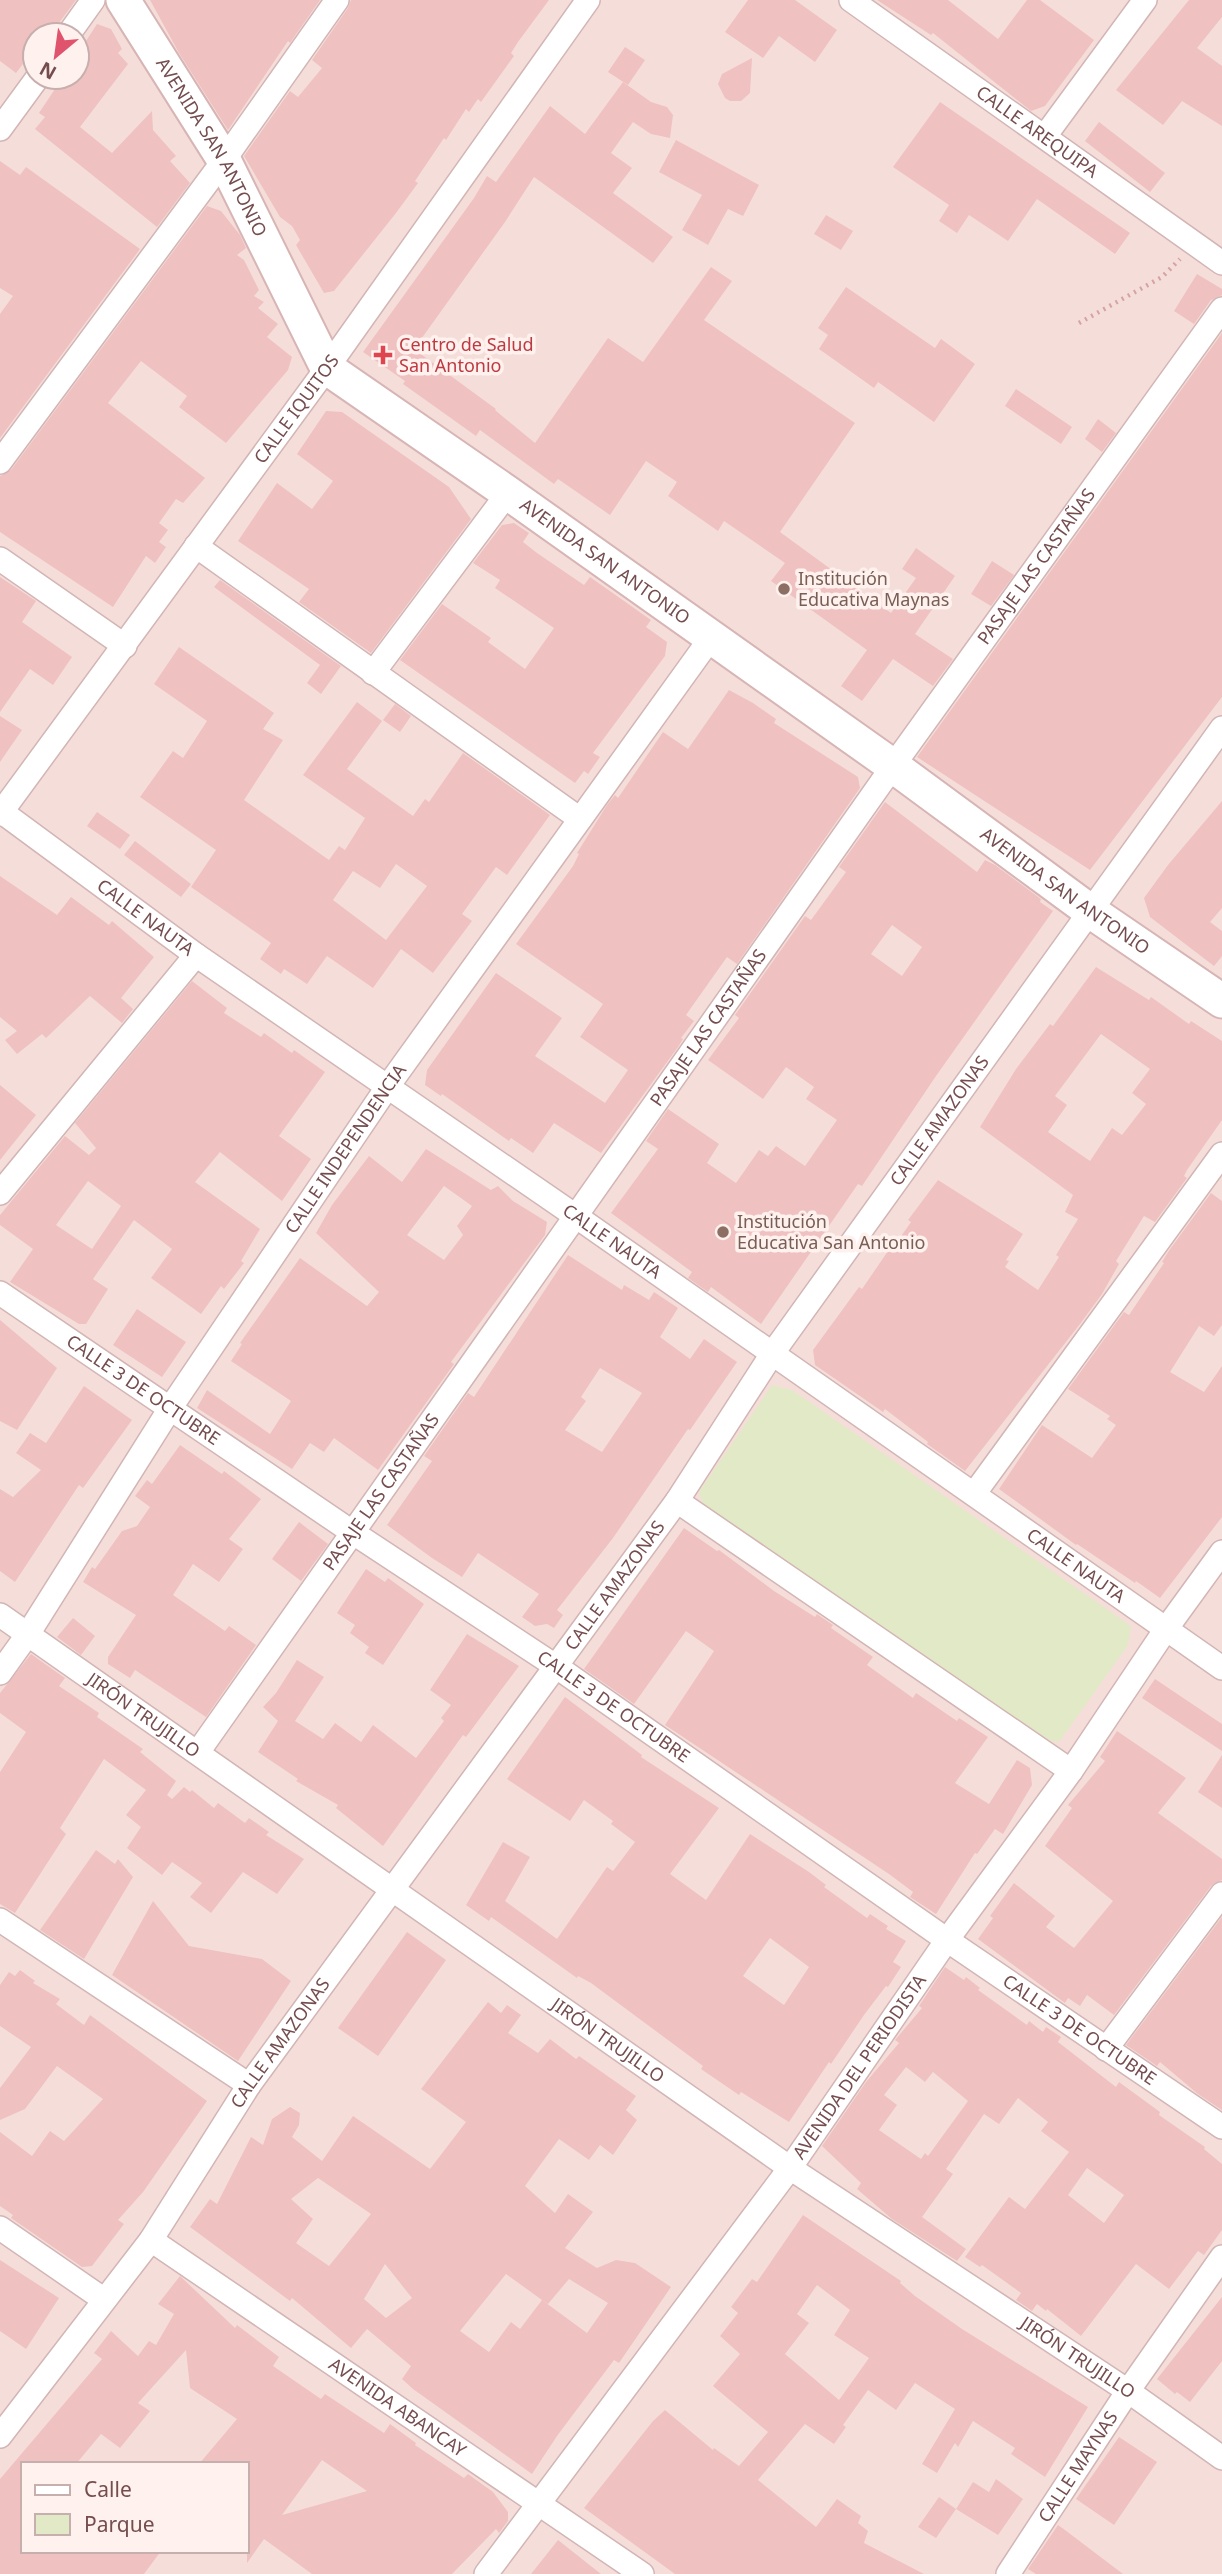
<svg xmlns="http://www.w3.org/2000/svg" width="1222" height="2574" font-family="'Noto Sans',sans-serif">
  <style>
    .residential { fill: #f5ded9; fill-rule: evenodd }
    .green { fill: #e2e9c6 }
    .building { fill: #f0c1c1; fill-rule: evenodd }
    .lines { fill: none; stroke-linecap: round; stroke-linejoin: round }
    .street-casing { stroke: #d2b5b4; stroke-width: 26 }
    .secondary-casing { stroke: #d7b5b4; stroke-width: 37 }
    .path { stroke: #d5a3a4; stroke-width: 4.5; stroke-dasharray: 2 5; stroke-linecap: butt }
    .street { stroke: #fff; stroke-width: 23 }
    .secondary { stroke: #fff; stroke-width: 33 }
    .health-dot { fill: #e0444e; stroke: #fef1ee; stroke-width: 2.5 }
    .education-dot { fill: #8d6e63; stroke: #fef1ee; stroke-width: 2.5 }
    .labels { text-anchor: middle; stroke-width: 7; stroke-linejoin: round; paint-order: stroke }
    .street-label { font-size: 18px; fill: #754d4f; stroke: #fef1ee }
    .health-label { font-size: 18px; fill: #be3a42; stroke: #fef1ee; text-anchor: start }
    .education-label { font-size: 18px; fill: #785e54; stroke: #fef1ee; text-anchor: start }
  </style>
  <rect width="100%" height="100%" fill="#fbece8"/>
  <path class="residential" d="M0,0H1222V2574H0ZM35,35H77V77H35ZM23,2464H247V2551H23Z"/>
  <path class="green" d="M772,1385L792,1390L1131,1626L1128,1645L1059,1742L1035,1738L704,1508L699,1492Z"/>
  <g class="building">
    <path d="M0,0H76L50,35H35V48L16,73L0,61Z"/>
    <path d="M150,0H320L290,43L288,41L228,130L179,53Z"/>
    <path d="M351,0H549L518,42L511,53L514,56L481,102L478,99L469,112L466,109L446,140L444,138L415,181L418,183L396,213L334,291L324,293L296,245L300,240L292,226L280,217L244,156L290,91L298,97L322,68L312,60L348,8Z"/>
    <path d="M748,0H795L837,30L815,62L779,36L763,58L725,32Z"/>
    <path d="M877,0H948L998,39L1027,0H1040L1094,40L1045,106L1031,111L933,33L931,35Z"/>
    <path d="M1189,0H1222V17L1197,48L1222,66V126L1182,101L1163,125L1116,90Z"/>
    <path d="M97,24L111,29L122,49L118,53L128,64L80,127L112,153L152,111L153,130L176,156L170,161L190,183L157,227L35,129L45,117L39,113L63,77H77V55Z"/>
    <path d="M625,47L645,60L628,85L608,72Z"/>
    <path d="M752,58L750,93L741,101H730L725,98L718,84L722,74Z"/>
    <path d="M623,82L651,102L667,107L673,115L670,138L651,134L633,122L611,153L632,168L613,193L673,237L653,263L534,177L505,222L414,349L496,409L495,410L535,443L608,338L643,362L711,267L732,281L704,320L855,423L780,532L891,613L916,578L902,569L916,548L955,576L915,634L953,659L933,686L893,659L862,701L841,686L867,650L771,581L785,563L724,521L718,531L668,496L677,482L646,461L610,515L558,479L554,484L480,430L476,436L403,384L405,381L363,352L474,198L487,176L496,182L550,106L585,134Z"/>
    <path d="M940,102L1130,233L1115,254L1037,199L1008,241L969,215L957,233L939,221L949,205L893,167Z"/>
    <path d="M1099,122L1165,173L1150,192L1085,141Z"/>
    <path d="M676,140L759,185L743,216L728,209L708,245L682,230L702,195L659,172Z"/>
    <path d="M0,161L20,175L26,167L140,249L0,438V314L13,296L0,288Z"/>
    <path d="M207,206L221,211L240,235L246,248L237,255L244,260L259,290L254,296L264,302L258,308L278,324L267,337L292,357L288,370L226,443L179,407L187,396L141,361L108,403L205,478L183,503L176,499L159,523L168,530L159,542L166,547L155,563L146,556L113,607L0,532V476L11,470Z"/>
    <path d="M826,215L853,231L841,250L814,234Z"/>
    <path d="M1197,274L1222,289V295L1211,300L1194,324L1174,311Z"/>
    <path d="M846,287L935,348L941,339L975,364L934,422L878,382L874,388L819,349L828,335L818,328Z"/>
    <path d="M1222,333V697L1090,870L917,757Z"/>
    <path d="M1016,389L1072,427L1061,444L1005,406Z"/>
    <path d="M326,411L342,412L449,487L471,519L371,653L299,602L309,589L238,541L277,483L312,509L333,481L297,454Z"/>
    <path d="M1098,419L1116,433L1102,452L1085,439Z"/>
    <path d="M514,523L529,533L523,542L537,553L584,585L590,577L651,620L646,627L667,642L665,656L593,753L600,757L588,774L584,771L575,783L400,660L442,604L491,638L488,642L525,669L554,628L495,588L500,580L473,563L502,525Z"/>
    <path d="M992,561L1014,575L991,606L971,594Z"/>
    <path d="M0,577L36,601L22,622L72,657L53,685L30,669L0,712Z"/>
    <path d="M220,580L341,666L321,694L307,683L320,665L214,587Z"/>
    <path d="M179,647L274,713L263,729L283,740L244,800L329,860L339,846L345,850L365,818L303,775L357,702L382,721L347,769L413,816L425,799L429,802L463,753L550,815L507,875L496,867L462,914L472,921L433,973L401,949L373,988L327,956L307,984L284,969L281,974L260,959L271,943L191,887L216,850L140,797L173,751L183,758L207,721L154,684ZM396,864L427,886L386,940L333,900L353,871L380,888Z"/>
    <path d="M729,690L753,703L776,719L774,723L858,777L860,788L737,964L727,957L686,1015L694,1021L681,1038L683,1039L678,1047L601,1153L554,1123L533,1153L511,1138L509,1141L442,1094L441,1096L425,1085L427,1070L496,973L562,1018L535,1056L605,1103L628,1070L580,1037L603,1004L516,944L573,866L579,854L577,853L607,805L615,795L618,798L663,732L688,749Z"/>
    <path d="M395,704L411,716L400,732L383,720Z"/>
    <path d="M0,716L22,730L0,762Z"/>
    <path d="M1222,801V908L1210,922L1222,931V956L1214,966L1150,917L1144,898L1168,865Z"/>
    <path d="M885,802L977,872L985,860L995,865L1041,899L1040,902L1053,911L936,1076L862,1186L858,1184L761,1324L711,1287L708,1292L688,1278L692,1272L611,1213L658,1149L646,1141L668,1109L719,1144L707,1163L736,1183L759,1150L768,1156L776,1146L805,1166L837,1120L806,1099L814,1087L786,1067L763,1099L708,1060L739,1018L735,1015L805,916L811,920L846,872L839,867ZM892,925L922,947L902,976L871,954Z"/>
    <path d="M97,812L130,835L120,849L87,826Z"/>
    <path d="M135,841L191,884L181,897L124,855Z"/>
    <path d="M0,876L57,915L71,897L109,925L112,921L154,957L121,998L133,1009L122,1023L90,996L46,1038L42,1034L17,1054L5,1040L17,1031L0,1017Z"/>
    <path d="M1096,967L1149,1000L1151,997L1189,1024L1191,1021L1222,1041V1120L1187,1170L1184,1176L1187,1178L1155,1222L1144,1216L1116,1261L1119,1264L1102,1294L1080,1324L965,1471L927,1444L928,1442L885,1409L883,1412L815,1365L813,1350L859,1287L862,1289L888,1251L890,1252L911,1222L908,1220L938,1180L1023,1234L1006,1260L1009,1261L1005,1267L1038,1290L1059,1257L1056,1255L1078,1219L1065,1212L1073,1195L980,1127L1016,1069L1050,1024L1053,1026ZM1101,1034L1150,1069L1132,1093L1146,1104L1122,1135L1112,1128L1090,1161L1048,1132L1067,1105L1055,1096Z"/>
    <path d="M192,981L227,1008L224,1013L261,1037L264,1033L292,1053L294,1050L325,1072L279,1136L311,1159L282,1201L220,1152L195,1182L260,1229L241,1261L244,1263L224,1289L221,1286L201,1314L151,1278L172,1249L134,1220L93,1279L108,1289L86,1324H79L10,1282L33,1249L0,1225V1215L65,1136L89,1155L96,1148L75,1123ZM88,1181L121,1206L92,1249L56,1225Z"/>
    <path d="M0,1085L36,1115L0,1160Z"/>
    <path d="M426,1149L491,1190L498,1186L513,1201L547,1222L545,1235L451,1362L454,1364L378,1470L334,1438L324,1452L310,1443L292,1469L197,1408L207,1390L270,1434L291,1401L231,1361L242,1344L240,1343L300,1258L367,1306L379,1292L316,1233L332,1205L369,1156L402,1182ZM444,1186L472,1206L457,1226L463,1235L444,1260L407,1235Z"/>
    <path d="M1211,1193L1222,1201V1325L1214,1336L1199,1326L1170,1372L1204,1392L1222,1366V1517L1160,1598L1136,1581L1135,1583L1077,1544L1076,1545L999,1489L1042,1425L1092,1458L1116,1425L1107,1419L1110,1416L1068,1389L1124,1312L1129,1315L1164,1263L1162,1262L1168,1252Z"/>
    <path d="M568,1255L622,1290L624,1285L649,1300L654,1292L678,1308L660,1337L690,1359L704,1339L737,1362L690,1430L688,1429L613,1538L557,1610L563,1615L554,1628L547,1624L535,1626L522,1617L539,1594L478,1553L462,1577L432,1558L387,1525L432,1461L424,1456L468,1393L474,1397ZM600,1368L642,1393L602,1452L565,1430L586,1401L581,1397Z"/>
    <path d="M137,1309L186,1342L162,1377L113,1345Z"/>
    <path d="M0,1320L57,1368L17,1430L0,1421Z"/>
    <path d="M84,1386L132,1420L83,1488L79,1485L15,1582L0,1571V1489L13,1497L41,1470L16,1453L30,1433L46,1443Z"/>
    <path d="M180,1445L222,1474L224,1471L261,1499L229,1539L243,1549L219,1582L193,1564L173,1595L225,1631L229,1626L256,1645L206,1717L135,1670L130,1678L108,1664V1657L136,1615L83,1582L92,1567L95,1569L122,1531L137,1526L150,1507L135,1496L147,1480L152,1484Z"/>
    <path d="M299,1522L328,1544L301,1581L272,1559Z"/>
    <path d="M684,1528L717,1551L719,1550L774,1591L815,1617L817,1614L833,1625L831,1628L873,1657L867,1665L913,1698L916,1693L957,1721L959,1718L988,1737L955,1783L989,1804L1017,1760L1030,1768L1032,1785L1003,1834L995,1829L977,1854L975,1853L936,1914L910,1897L913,1892L889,1874L665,1725L714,1651L686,1631L634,1704L584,1669Z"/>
    <path d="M366,1569L385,1582L388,1578L424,1604L383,1665L365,1653L369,1647L350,1633L355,1625L337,1613Z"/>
    <path d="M73,1618L95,1636L81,1655L57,1637Z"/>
    <path d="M467,1634L519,1666L466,1737L463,1735L383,1846L336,1808L338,1805L296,1781L298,1779L258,1752L278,1721L263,1707L276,1693L297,1660L324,1677L295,1721L323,1739L335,1723L361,1742L373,1725L416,1758L444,1721L441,1718L451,1705L430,1690Z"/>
    <path d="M31,1654L65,1678L59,1686L99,1713L97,1717L143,1749L140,1752L176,1781L167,1795L172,1799L184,1787L190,1792L192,1790L214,1808L218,1803L245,1823L249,1818L269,1832L266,1835L304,1859L277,1894L243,1872L211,1913L190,1897L202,1883L172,1862L162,1875L127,1848L141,1827L126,1815L146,1790L104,1759L60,1828L66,1834L15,1913L0,1904V1772L26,1732L0,1713V1693Z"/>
    <path d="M1155,1679L1222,1724V1751L1142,1698Z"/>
    <path d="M565,1697L642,1755L641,1757L719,1808L670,1874L706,1900L750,1834L809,1872L826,1885L824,1887L867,1918L870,1914L888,1926L886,1929L906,1941L893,1962L901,1967L888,1987L886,1986L864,2015L831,2064L829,2062L789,2122L741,2092L739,2095L701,2069L703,2066L591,1983L578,1976L577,1978L491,1917L489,1921L466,1905L503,1842L530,1857L505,1901L557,1939L607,1867L613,1871L635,1842L611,1824L613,1821L584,1800L570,1821L507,1779ZM770,1938L809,1967L784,2005L743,1976Z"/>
    <path d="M1117,1731L1186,1778L1158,1813L1222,1859V1880L1211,1886L1114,2015L1087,1995L1080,2006L1068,1998L1065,2003L978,1939L993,1918L990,1916L1014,1883L1055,1916L1046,1927L1074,1948L1113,1901L1045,1846L1072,1808L1068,1805L1105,1761L1100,1757Z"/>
    <path d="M1222,1755V1808L1198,1792Z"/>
    <path d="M96,1850L115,1864L118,1859L133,1877L84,1959L40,1930Z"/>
    <path d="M153,1901L189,1946L262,1959L291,1981L238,2061L112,1975Z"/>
    <path d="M1222,1917V2110L1198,2094L1160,2062L1157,2066L1126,2045Z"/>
    <path d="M407,1932L446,1960L378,2056L338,2028Z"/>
    <path d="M945,1967L964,1980L966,1977L980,1988L978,1990L1027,2025L1029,2021L1043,2032L1046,2027L1061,2037L1058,2042L1116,2087L1119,2082L1160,2112L1159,2115L1205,2147L1204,2149L1222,2164V2230L1204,2255L1198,2251L1169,2289L1136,2264L1081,2336L1047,2309L1046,2311L1037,2304L1032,2311L1016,2300L1021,2293L982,2265L980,2267L965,2257L1009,2197L1025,2209L1069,2152L1041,2131L1048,2122L1018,2098L999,2124L984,2114L946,2169L953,2174L922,2217L966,2249L957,2261L892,2219L857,2189L861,2183L822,2146L866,2082L899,2043L895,2040L922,2008L919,2006ZM906,2067L925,2082L933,2072L968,2101L928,2156L925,2153L921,2159L879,2130L897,2105L884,2095ZM1087,2168L1124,2195L1104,2223L1068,2195Z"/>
    <path d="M20,1970L35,1981L33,1983L60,1999L56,2004L84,2025L90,2015L207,2101L143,2192L118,2220L124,2224L92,2266L82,2267L11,2218L13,2215L0,2206V2132L32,2156L50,2131L64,2141L103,2099L57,2066L25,2109L0,2120V2088L31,2047L0,2026V1985L9,1972L15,1976Z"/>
    <path d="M488,2002L501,2013L507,2005L521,2015L508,2033L538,2053L550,2039L576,2059L579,2056L636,2096L626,2110L637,2120L613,2155L600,2145L589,2160L559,2139L525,2186L555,2213L568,2194L593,2212L565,2248L597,2268L616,2260L635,2263L671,2287L619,2363L614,2360L557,2436L532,2474L413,2389L402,2379L411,2366L367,2329L351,2348L292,2298L290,2301L190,2227L210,2199L217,2204L251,2137L263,2145L272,2119L290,2107L300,2113L299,2125L292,2137L322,2161L353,2116L430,2169L466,2122L421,2089ZM318,2178L371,2214L329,2266L296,2243L313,2219L291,2199ZM385,2264L412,2298L386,2318L364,2299ZM506,2274L542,2300L520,2329L511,2322L489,2352L460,2331ZM569,2279L608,2303L587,2333L542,2300L548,2304Z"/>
    <path d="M803,2215L901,2281L900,2283L915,2296L962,2329L1088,2407L1045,2477L1011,2454L1015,2448L973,2421L958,2447L955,2443L937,2473L922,2464L955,2409L915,2383L896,2410L868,2390L843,2425L846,2427L834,2444L805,2424L758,2480L816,2527L837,2499L861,2516L858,2523L868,2531L864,2543L924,2574H675L584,2508L653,2421L665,2410L713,2450L714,2448L739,2466L768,2432L713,2386L740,2354L720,2336L738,2313L731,2307L752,2279L757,2282ZM817,2285L850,2310L834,2335L869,2358L839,2400L785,2354L809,2323L797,2314Z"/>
    <path d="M0,2260L59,2298L26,2349L0,2331Z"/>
    <path d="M180,2276L235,2328L237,2325L279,2357L273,2366L321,2399L325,2394L384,2433L390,2424L416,2443L415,2445L464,2478L468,2474L493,2492L508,2512V2521L499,2533L496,2529L452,2574H312L264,2539L247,2563V2464H199L237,2419L190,2388L186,2350L138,2403L150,2411L120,2448L101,2434L76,2464H23V2551H161L144,2574H0V2479L102,2359L94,2353L111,2331L138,2356L149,2341L156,2345L174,2314L158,2304ZM322,2460L367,2491L282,2515Z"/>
    <path d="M1222,2297V2361L1190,2402L1177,2392L1175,2394L1157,2379Z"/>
    <path d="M1119,2437L1157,2462L1114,2525L1076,2499Z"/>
    <path d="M996,2479L1023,2499L998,2535L956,2509L973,2482L989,2492Z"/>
    <path d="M939,2497L956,2509L936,2538L918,2527Z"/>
    <path d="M1058,2525L1065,2530L1123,2574H1036L1028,2569Z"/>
    <path d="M558,2540L601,2574H531Z"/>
  </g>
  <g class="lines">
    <g class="street-casing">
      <g id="street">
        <path id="s1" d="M851,0L1222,263"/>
        <path d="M68,35L93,0"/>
        <path d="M0,129L38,77"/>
        <path d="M1045,136L1145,0"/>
        <path d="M0,462L224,160L337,0"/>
        <path d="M196,546L580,819"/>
        <path d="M0,559L125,646"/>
        <path d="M373,673L508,493"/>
        <path id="s2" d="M2,812L196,955L577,1217L1222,1668"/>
        <path id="s3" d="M0,814L327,368L588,0"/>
        <path d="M0,1193L196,955"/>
        <path id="s4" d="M0,1293L352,1532L557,1667L947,1940L1222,2127"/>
        <path d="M974,1494L1222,1154"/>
        <path d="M677,1501L1071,1771"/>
        <path id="s5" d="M0,1615L790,2168L1128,2391L1222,2458"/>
        <path id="s6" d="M0,1673L28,1634L171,1407L388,1086L710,639"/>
        <path id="s7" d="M198,1752L893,766L1222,309"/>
        <path d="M0,1920L249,2085"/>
        <path d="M1106,2049L1222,1894"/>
        <path d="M0,2228L103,2299"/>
        <path id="s8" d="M151,2240L642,2574"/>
        <path id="s9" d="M0,2436L151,2240L249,2085L677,1501L772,1354L1222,728"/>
        <path id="s10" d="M486,2574L790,2168L947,1940L1071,1771L1166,1629L1222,1552"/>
        <path id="s11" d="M1008,2574L1128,2391L1222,2257"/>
      </g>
    </g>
    <g class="secondary-casing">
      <g id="secondary">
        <path id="s12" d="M123,0L224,160L327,368L508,493L893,766L1090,911L1222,1001"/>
      </g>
    </g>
    <path class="path" d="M1079,323L1162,277L1180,259"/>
    <use href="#street" class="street"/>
    <use href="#secondary" class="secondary"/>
  </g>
  <path class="health-dot" d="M379.5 344.5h7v7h7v7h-7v7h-7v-7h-7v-7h7z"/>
  <g class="education-dot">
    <circle cx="784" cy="589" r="7"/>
    <circle cx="723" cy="1232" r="7"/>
  </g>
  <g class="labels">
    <g class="street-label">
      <text dy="6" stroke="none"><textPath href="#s1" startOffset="228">CALLE AREQUIPA</textPath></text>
      <text dy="6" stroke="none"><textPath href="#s12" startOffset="172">AVENIDA SAN ANTONIO</textPath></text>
      <text dy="6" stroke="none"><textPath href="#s3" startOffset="502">CALLE IQUITOS</textPath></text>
      <text dy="6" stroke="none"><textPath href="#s12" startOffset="760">AVENIDA SAN ANTONIO</textPath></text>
      <text dy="6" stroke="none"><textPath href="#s7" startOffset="1452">PASAJE LAS CASTAÑAS</textPath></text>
      <text dy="6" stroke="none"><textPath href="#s12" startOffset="1326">AVENIDA SAN ANTONIO</textPath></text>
      <text dy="6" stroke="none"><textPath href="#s2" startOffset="178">CALLE NAUTA</textPath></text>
      <text dy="6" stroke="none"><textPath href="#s7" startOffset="886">PASAJE LAS CASTAÑAS</textPath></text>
      <text dy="6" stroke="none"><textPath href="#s9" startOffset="1617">CALLE AMAZONAS</textPath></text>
      <text dy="6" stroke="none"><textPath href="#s6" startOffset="628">CALLE INDEPENDENCIA</textPath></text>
      <text dy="6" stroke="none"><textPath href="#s2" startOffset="746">CALLE NAUTA</textPath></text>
      <text dy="6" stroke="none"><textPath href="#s4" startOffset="173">CALLE 3 DE OCTUBRE</textPath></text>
      <text dy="6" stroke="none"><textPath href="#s7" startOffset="318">PASAJE LAS CASTAÑAS</textPath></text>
      <text dy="6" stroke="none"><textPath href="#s2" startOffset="1312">CALLE NAUTA</textPath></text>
      <text dy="6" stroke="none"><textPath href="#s9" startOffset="1050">CALLE AMAZONAS</textPath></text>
      <text dy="6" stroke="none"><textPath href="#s4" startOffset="740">CALLE 3 DE OCTUBRE</textPath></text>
      <text dy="6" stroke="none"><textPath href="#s5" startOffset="175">JIRÓN TRUJILLO</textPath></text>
      <text dy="6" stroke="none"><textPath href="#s4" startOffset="1307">CALLE 3 DE OCTUBRE</textPath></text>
      <text dy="6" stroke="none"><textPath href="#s5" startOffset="742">JIRÓN TRUJILLO</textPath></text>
      <text dy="6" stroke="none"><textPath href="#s9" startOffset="483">CALLE AMAZONAS</textPath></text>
      <text dy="6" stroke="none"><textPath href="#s10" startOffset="630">AVENIDA DEL PERIODISTA</textPath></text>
      <text dy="6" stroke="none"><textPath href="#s5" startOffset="1309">JIRÓN TRUJILLO</textPath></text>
      <text dy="6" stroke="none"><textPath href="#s8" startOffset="298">AVENIDA ABANCAY</textPath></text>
      <text dy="6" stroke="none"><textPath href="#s11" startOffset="128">CALLE MAYNAS</textPath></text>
    </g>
    <g class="health-label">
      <text x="399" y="351">Centro de Salud<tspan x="399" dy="21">San Antonio</tspan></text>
    </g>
    <g class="education-label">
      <text x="798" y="585">Institución<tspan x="798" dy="21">Educativa Maynas</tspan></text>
      <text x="737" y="1228">Institución<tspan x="737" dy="21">Educativa San Antonio</tspan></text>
    </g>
  </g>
  <rect x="21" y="2462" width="228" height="91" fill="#fef1ee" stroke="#c7afae" stroke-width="2"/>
  <rect x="35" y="2485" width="35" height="10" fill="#ffffff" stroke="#c7afae" stroke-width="2"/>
  <text x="84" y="2497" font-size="21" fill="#754d4f">Calle</text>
  <rect x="35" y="2514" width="35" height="21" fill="#e2e9c6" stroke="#c7afae" stroke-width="2"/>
  <text x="84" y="2532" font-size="21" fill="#754d4f">Parque</text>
  <g transform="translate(56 56) rotate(209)"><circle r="33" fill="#fef1ee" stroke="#c7afae" stroke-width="2"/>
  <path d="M0-5L12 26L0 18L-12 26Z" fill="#df536d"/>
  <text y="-10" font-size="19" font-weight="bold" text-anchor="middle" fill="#754d4f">N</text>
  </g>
</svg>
